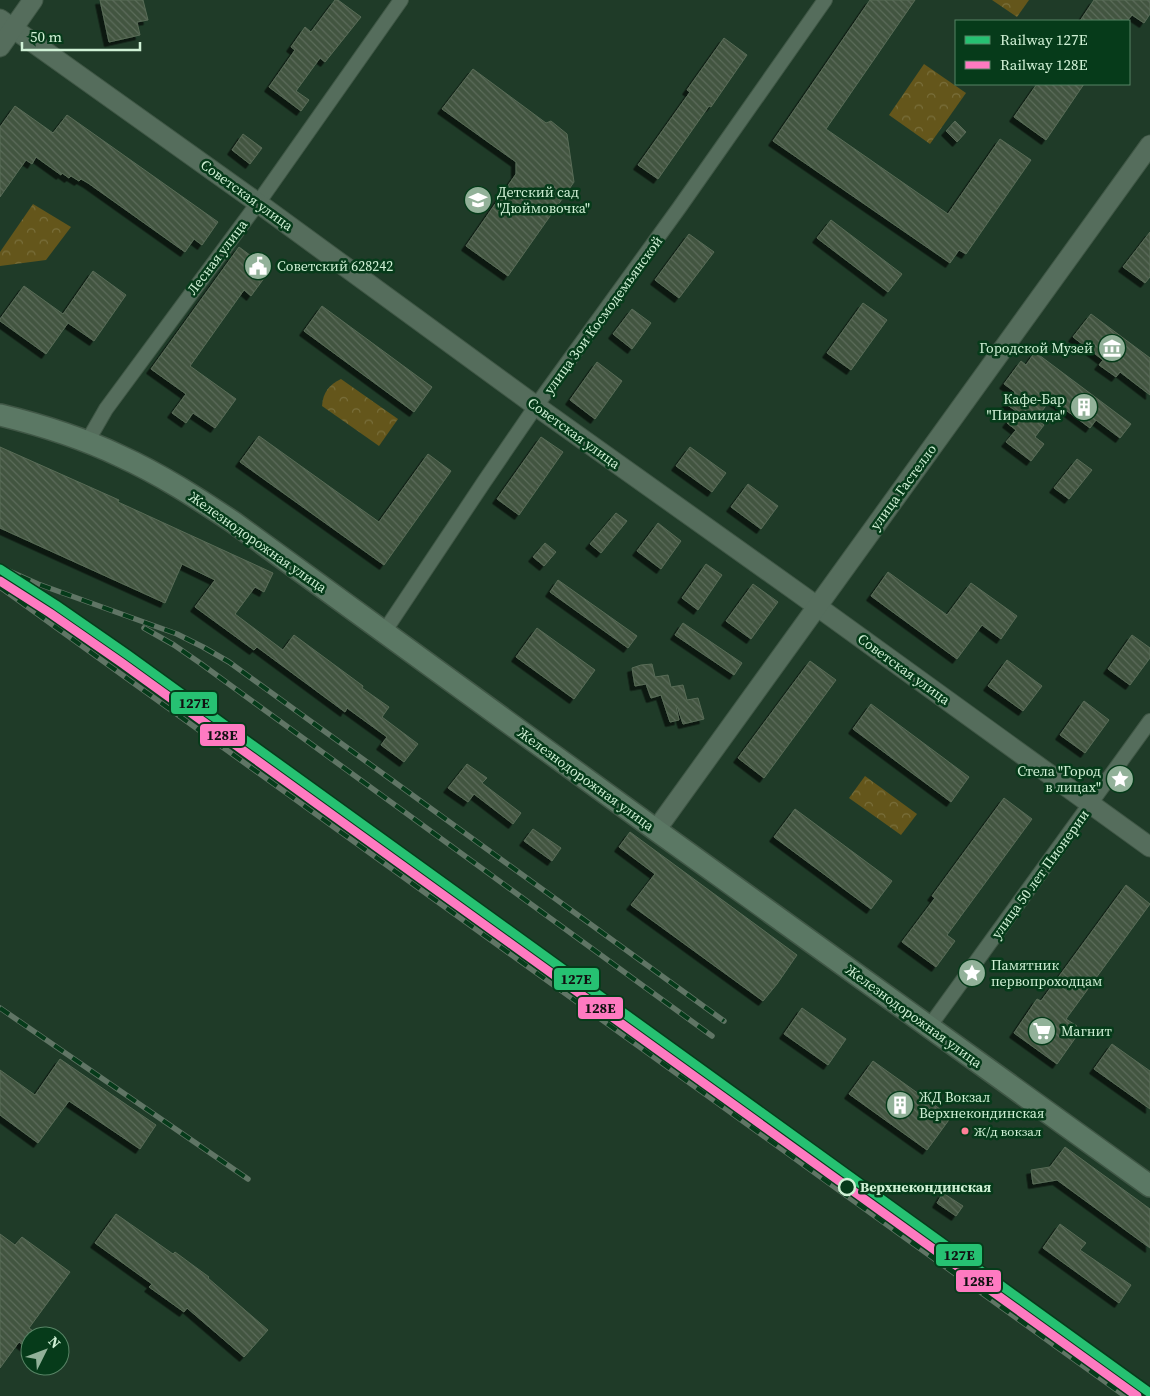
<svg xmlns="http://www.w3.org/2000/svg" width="1150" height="1396" font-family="'Source Serif 4',serif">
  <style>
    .park { fill: url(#park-crowns) }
    .building { fill: url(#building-back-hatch); stroke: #596c57; filter: url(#shadow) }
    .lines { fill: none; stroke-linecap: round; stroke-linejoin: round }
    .street-casing { stroke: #405746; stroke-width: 16 }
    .secondary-casing { stroke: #405746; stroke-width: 21 }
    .primary-casing { stroke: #405746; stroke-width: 24 }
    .street { stroke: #556d5c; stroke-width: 14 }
    .secondary { stroke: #556d5c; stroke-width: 19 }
    .primary { stroke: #5b7864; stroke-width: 21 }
    .rail-casing { stroke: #607565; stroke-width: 5.5 }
    .rail { stroke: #063b1a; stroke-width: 4; stroke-dasharray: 11; stroke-linecap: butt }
    .rail-1-casing { stroke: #063b1a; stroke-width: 12 }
    .rail-2-casing { stroke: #063b1a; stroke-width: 12 }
    .rail-1 { stroke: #26c172; stroke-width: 9 }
    .rail-2 { stroke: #fe7ac1; stroke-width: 9 }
    .bus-dot { fill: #ff8098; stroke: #063b1a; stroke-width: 2 }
    .stop-dot { fill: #063b1a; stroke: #d0f1d6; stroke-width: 2.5 }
    .labels { text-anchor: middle; stroke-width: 5; stroke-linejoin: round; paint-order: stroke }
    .bus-label { font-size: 13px; fill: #d0f1d6; stroke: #063b1a; text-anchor: start }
    .poi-label { font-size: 14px; fill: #d0f1d6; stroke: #063b1a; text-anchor: start }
    .street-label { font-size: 14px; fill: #d0f1d6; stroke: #063b1a }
    .stop-label { font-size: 14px; font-weight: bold; fill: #d0f1d6; stroke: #063b1a; text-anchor: start }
    .line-badge { stroke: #063b1a; stroke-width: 2 }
    .pale-badge-label { font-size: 14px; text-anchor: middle; font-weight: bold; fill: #111 }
  </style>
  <defs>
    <pattern id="park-crowns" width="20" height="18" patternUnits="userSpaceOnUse" patternTransform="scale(1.25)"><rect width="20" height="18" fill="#64561b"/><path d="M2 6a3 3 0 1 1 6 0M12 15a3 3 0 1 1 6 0" fill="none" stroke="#796f3b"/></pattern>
    <pattern id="building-back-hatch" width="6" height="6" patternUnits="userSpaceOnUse" patternTransform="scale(1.25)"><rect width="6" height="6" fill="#425440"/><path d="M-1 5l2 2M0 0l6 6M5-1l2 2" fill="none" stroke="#5c6d5b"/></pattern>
    <filter id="shadow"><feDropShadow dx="-4.5" dy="4.5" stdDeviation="0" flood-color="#0009"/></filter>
  </defs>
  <rect width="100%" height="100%" fill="#1f3b28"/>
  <g class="park">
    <path d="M992,0H1029L1017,17Z"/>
    <path d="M924,64L966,93L930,144L889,115Z"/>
    <path d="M33,204L71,227L46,260L0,266V252Z"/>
    <path d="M341,379L398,419L379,446L322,406C323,392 329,385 341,379Z"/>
    <path d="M865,776L917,814L901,835L849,798Z"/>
  </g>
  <g class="building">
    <path d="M100,0H143L148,20L137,22L140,35L109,42Z"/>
    <path d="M335,0H338L361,17L325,62L320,58L296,91L309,100L301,111L269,87L295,50L291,47L305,27L311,32Z"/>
    <path d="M870,0H915L826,129L948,214L1000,139L1031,160L966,254L959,250L950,263L773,141Z"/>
    <path d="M1094,0H1150V14L1144,23L1132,15L1127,21H1080Z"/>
    <path d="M724,38L747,55L711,107L709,106L658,179L638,165L690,92L687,90Z"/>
    <path d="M473,69L546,123L551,121L567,134L574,182L508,276L466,246L516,174V162L442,109Z"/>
    <path d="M1037,84H1084L1046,140L1014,117Z"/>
    <path d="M15,106L53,133L67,115L218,222L202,245L194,239L185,252L88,183L81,179L79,181L71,176L69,178L62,173L61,175L36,157L32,164L26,160L0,197V127Z"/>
    <path d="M955,121L966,132L957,142L946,131Z"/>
    <path d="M243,134L262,148L250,164L232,150Z"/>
    <path d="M831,220L902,274L888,292L817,238Z"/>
    <path d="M1150,232V277L1145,283L1123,267Z"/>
    <path d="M689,234L714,252L679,298L655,280Z"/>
    <path d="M239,247L270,270L251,296L244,290L190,366L236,399L215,428L193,413L186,423L172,413L186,394L151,369Z"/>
    <path d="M93,271L126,295L94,341L68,323L46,354L0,321V319L24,286L63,314Z"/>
    <path d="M863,303L887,320L851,370L827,353Z"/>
    <path d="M322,306L432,387L414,412L304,331Z"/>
    <path d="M632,309L651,323L632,349L613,334Z"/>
    <path d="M1091,314L1150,358V395L1120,372L1116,377L1099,365L1103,360L1073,337Z"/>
    <path d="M1035,352L1131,424L1120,438L1096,420L1090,428L1051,399L1036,419L1044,425L1035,437L1044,444L1031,461L1006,442L1016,430L1007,423L1016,411L1006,404L1015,392L1004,384L1021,361L1026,365Z"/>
    <path d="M597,362L622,381L595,419L570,400Z"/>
    <path d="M259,436L379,522L428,454L451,471L384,565L240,462Z"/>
    <path d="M541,437L563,452L519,515L497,499Z"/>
    <path d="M0,447L119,500L118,502L273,573L264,592L255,587L235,614L283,650L294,635L363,686L362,688L389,707L382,717L418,744L404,762L381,745L387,737L347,708L345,712L257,647L254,650L195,607L215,580L182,564L165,603L0,528Z"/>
    <path d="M690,447L726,473L712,492L676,466Z"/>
    <path d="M1077,459L1092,470L1069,499L1054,488Z"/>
    <path d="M748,484L778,506L761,529L731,507Z"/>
    <path d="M616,513L627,521L601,553L590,544Z"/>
    <path d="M658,523L681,541L661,569L637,551Z"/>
    <path d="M545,543L556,552L544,566L533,557Z"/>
    <path d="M706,564L722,575L698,610L682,598Z"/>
    <path d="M888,572L947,615L971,583L1017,616L1001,639L982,625L957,659L871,596Z"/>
    <path d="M558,580L637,636L628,648L550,592Z"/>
    <path d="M753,584L778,602L751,639L726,621Z"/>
    <path d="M683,623L742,663L734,675L675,635Z"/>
    <path d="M537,628L595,670L574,699L516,657Z"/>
    <path d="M1132,635L1150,648V658L1130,685L1108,669Z"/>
    <path d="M1007,660L1042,686L1023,711L988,686Z"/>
    <path d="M810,661L836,680L764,778L738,758Z"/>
    <path d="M652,664L655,677L668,675L671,687L683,685L687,700L698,698L704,719L683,724L677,706H676L679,720L670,722L661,695L651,698L646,684L635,686L632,668L641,665Z"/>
    <path d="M1084,701L1109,720L1085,753L1060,735Z"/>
    <path d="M871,704L969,777L951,802L853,729Z"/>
    <path d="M467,764L487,778L482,783L521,813L513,824L474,794L468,802L448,788Z"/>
    <path d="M1004,798L1032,819L947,935L955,941L936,967L902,942L935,898L932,896Z"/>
    <path d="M795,809L892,881L871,909L774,837Z"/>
    <path d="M533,829L561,848L552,861L524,841Z"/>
    <path d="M630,832L797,955L777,984L763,1001L631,905L655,874L619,847Z"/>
    <path d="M1126,885L1150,904L1066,1019L1077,1026L1072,1034L1076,1037L1057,1064L1014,1033L1037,999L1041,1001Z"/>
    <path d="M802,1008L846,1039L828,1065L784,1034Z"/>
    <path d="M1112,1044L1150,1071V1109L1094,1069Z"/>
    <path d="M60,1059L156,1125L140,1149L69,1101L38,1143L0,1115V1070L35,1095Z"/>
    <path d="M873,1061L951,1117L927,1150L849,1094Z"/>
    <path d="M1065,1147L1150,1209V1248L1057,1180L1033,1184L1031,1170L1050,1167Z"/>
    <path d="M943,1193L963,1206L956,1216L937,1203Z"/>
    <path d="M116,1214L173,1254L175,1252L209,1277L208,1278L268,1330L244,1357L187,1308L184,1312L149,1287L152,1284L95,1243Z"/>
    <path d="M1060,1224L1086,1243L1080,1250L1131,1285L1119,1303L1043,1248Z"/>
    <path d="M0,1234L15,1245L22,1237L70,1272L29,1328L37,1334L35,1336H30V1343L27,1348L19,1342L0,1368Z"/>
  </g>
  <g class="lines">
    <g class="street-casing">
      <g id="street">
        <path d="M87,442L106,409L258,203L401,0"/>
        <path d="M384,632L484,482L536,406L679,208L825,0"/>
        <path d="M929,1027L1150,721"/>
      </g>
    </g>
    <g class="secondary-casing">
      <g id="secondary">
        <path d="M0,19L258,203L536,406L800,594L1150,847"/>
        <path d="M0,47L33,0"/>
        <path d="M656,830L1150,145"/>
      </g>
    </g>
    <g class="primary-casing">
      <path id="primary" d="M0,415C41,425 82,438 120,456C160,474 197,498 233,522L656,830L1150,1186"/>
    </g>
    <use href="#street" class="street"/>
    <use href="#secondary" class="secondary"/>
    <use href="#primary" class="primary"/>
    <g class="rail-casing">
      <g id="rail">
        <path d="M0,567L38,584L177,634L203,647L229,662L724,1021"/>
        <path d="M0,587L1125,1396"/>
        <path d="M144,628L174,645L200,663L712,1036"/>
        <path d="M0,1008L248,1179"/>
      </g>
    </g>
    <use href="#rail" class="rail"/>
    <g class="rail-1-casing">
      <path id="rail-1" d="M0,569L56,605L128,655L1150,1393"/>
    </g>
    <g class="rail-2-casing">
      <path id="rail-2" d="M0,581L50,613L122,663L1137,1396"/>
    </g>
    <use href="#rail-1" class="rail-1"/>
    <use href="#rail-2" class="rail-2"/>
  </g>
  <defs>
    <g id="school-disc" transform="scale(1.4375)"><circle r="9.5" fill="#92b199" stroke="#063b1a"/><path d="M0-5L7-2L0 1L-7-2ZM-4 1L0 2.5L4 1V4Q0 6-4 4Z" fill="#fff"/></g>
    <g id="civic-disc" transform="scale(1.4375)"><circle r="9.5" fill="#92b199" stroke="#063b1a"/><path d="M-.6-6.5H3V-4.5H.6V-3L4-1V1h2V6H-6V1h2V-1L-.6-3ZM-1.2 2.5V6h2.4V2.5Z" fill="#fff"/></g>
    <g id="museum-disc" transform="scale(1.4375)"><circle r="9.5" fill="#92b199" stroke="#063b1a"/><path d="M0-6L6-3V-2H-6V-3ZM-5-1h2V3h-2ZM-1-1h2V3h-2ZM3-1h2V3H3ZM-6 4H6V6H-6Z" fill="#fff"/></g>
    <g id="building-disc" transform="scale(1.4375)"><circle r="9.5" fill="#92b199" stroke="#063b1a"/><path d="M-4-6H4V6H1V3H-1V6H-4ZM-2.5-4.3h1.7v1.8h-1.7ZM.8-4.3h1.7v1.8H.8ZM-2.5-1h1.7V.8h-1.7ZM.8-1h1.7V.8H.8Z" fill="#fff"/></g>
    <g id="sight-disc" transform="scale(1.4375)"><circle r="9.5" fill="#92b199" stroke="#063b1a"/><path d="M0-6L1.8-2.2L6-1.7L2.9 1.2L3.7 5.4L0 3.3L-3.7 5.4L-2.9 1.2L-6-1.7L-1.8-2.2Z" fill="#fff"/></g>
    <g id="supermarket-disc" transform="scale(1.4375)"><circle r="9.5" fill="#92b199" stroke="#063b1a"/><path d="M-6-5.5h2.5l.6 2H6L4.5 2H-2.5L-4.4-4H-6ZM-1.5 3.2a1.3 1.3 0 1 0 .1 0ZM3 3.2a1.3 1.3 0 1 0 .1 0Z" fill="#fff"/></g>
  </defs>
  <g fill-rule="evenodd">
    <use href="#school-disc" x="478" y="200"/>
    <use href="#civic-disc" x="258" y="266"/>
    <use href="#museum-disc" x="1112" y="348"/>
    <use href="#building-disc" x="1084" y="407"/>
    <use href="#sight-disc" x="1120" y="779"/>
    <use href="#sight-disc" x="972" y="973"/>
    <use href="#supermarket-disc" x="1042" y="1031"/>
    <use href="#building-disc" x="900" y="1105"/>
  </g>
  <circle class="bus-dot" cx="965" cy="1131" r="4.5"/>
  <circle class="stop-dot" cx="847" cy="1187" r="8"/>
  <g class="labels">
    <g class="bus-label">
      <text x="974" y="1136">Ж/д вокзал</text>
    </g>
    <g class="poi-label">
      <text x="497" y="197">Детский сад<tspan x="497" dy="16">"Дюймовочка"</tspan></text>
      <text x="277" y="271">Советский 628242</text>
      <text x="1093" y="353" text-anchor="end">Городской Музей</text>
      <text x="1065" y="404" text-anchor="end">Кафе-Бар<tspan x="1065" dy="16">"Пирамида"</tspan></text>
      <text x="1101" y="776" text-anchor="end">Стела "Город<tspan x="1101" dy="16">в лицах"</tspan></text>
      <text x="991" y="970">Памятник<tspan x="991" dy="16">первопроходцам</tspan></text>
      <text x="1061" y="1036">Магнит</text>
      <text x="919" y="1102">ЖД Вокзал<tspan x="919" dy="16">Верхнекондинская</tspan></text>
    </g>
    <g class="street-label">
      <text transform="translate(247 195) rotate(36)" y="5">Советская улица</text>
      <text transform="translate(217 257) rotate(-53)" y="5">Лесная улица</text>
      <text transform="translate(603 315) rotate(-54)" y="5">улица Зои Космодемьянской</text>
      <text transform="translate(574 433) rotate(36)" y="5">Советская улица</text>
      <text transform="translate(903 487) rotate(-54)" y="5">улица Гастелло</text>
      <text transform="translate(258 542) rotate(35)" y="5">Железнодорожная улица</text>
      <text transform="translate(904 669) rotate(36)" y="5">Советская улица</text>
      <text transform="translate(586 779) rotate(36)" y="5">Железнодорожная улица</text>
      <text transform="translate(1040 874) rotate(-54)" y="5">улица 50 лет Пионерии</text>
      <text transform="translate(914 1016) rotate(36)" y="5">Железнодорожная улица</text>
    </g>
    <g class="stop-label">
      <text x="860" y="1192">Верхнекондинская</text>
    </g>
  </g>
  <g class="line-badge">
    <rect x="170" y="691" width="48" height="24" rx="5" fill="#26c172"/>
    <rect x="199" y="723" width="47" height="24" rx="5" fill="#fe7ac1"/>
    <rect x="553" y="967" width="47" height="24" rx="5" fill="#26c172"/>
    <rect x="577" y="996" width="47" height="24" rx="5" fill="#fe7ac1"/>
    <rect x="935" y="1243" width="48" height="24" rx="5" fill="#26c172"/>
    <rect x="955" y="1269" width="47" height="24" rx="5" fill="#fe7ac1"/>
  </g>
  <g class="pale-badge-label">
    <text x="194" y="708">127Е</text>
    <text x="222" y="740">128Е</text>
    <text x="576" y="984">127Е</text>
    <text x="600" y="1013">128Е</text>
    <text x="959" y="1260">127Е</text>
    <text x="978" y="1286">128Е</text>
  </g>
  <rect x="955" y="20" width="175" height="65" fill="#063b1a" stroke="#578465"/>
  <rect x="965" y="36" width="25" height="8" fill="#26c172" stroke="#578465"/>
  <text x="1000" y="45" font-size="15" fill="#d0f1d6">Railway 127Е</text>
  <rect x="965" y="61" width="25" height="8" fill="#fe7ac1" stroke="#578465"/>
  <text x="1000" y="70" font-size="15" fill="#d0f1d6">Railway 128Е</text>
  <g transform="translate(45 1351) rotate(48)"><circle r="24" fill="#063b1a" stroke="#578465"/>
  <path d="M0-4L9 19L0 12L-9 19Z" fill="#92b199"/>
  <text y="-8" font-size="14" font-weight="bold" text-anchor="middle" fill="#d0f1d6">N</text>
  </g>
  <path d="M22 42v8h118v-8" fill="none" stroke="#d0f1d6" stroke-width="2.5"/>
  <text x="30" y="42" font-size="15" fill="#d0f1d6" stroke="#063b1a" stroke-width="4" paint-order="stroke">50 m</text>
</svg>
